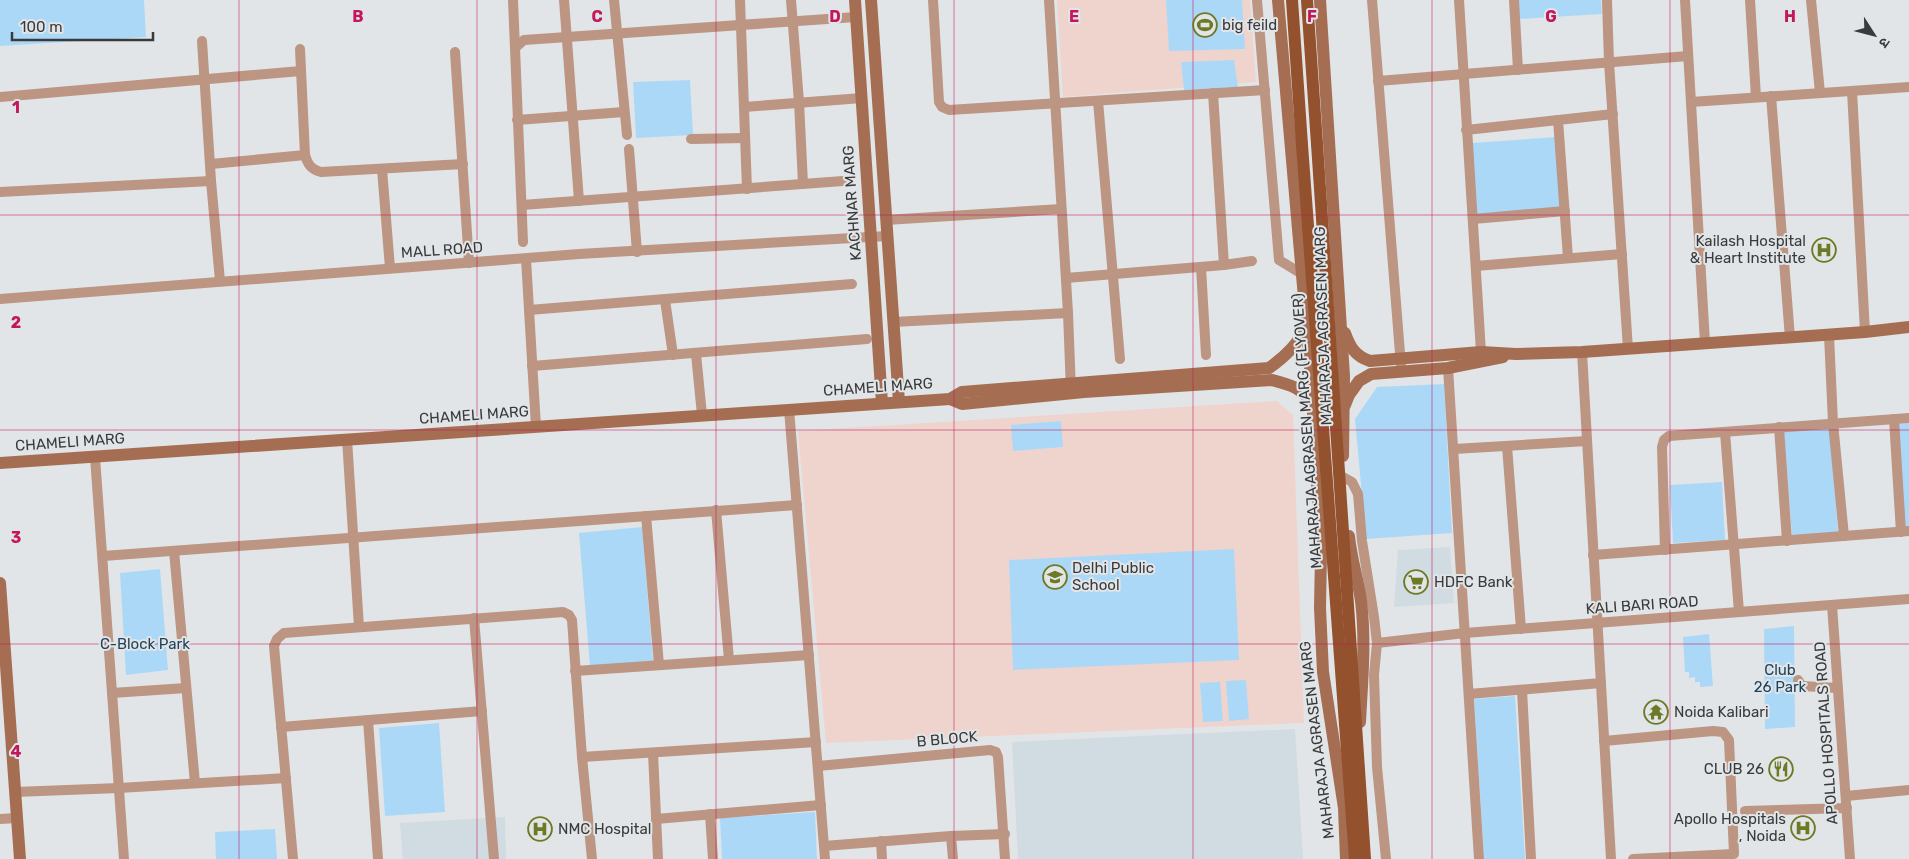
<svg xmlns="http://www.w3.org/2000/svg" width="1909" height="859" font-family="Rubik,'Noto Sans Devanagari',sans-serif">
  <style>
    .built { fill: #d1dbe2 }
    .education { fill: #eed4cd }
    .green { fill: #acd8f8 }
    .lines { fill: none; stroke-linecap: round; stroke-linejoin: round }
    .street { stroke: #bc9583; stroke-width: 10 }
    .secondary { stroke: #a56e53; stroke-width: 12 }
    .primary { stroke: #94512e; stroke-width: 12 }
    .primary-bridge { stroke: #94512e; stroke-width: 12 }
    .grid { fill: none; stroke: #c2185b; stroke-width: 1; stroke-opacity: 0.55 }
    .labels { text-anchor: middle; stroke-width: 4; stroke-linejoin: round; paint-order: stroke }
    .poi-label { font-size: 15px; fill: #393a3b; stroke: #e2e5e7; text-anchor: start }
    .street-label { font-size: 15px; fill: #393a3b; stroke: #e2e5e7 }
    .park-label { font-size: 15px; fill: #1f435c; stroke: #e2e5e7 }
    .grid-label { font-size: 16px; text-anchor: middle; font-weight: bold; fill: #c2185b; stroke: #e2e5e7; stroke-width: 4; stroke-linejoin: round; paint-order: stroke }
  </style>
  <rect width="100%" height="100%" fill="#e2e5e7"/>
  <g class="built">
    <path d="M1450,547L1454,603L1394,607L1398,550Z"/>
    <path d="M1295,729L1303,859H1018L1012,742Z"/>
    <path d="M505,817L506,859H403L400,823Z"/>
  </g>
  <g class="education">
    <path d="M1057,0H1250L1256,82L1063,97Z"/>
    <path d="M1277,401L1293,415L1304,723L826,743L798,431Z"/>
  </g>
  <g class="green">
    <path d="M0,0H144L146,37L0,46Z"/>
    <path d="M1166,0H1242L1245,49L1169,51Z"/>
    <path d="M1518,0H1601L1602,14L1519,19Z"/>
    <path d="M1234,60L1238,87L1184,90L1181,62Z"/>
    <path d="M690,80L693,135L636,138L633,82Z"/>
    <path d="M1557,137L1561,211L1476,217L1472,143Z"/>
    <path d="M1444,384L1452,533L1366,539L1355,419L1377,387Z"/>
    <path d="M1061,421L1063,447L1013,451L1011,425Z"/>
    <path d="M1909,423V527H1902L1896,424Z"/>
    <path d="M1830,428L1838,532L1792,536L1784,431Z"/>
    <path d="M1722,482L1725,540L1673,543L1670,485Z"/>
    <path d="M642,527L653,661L590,666L579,533Z"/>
    <path d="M1234,549L1239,660L1013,670L1009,560Z"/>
    <path d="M160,569L168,670L126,675L120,573Z"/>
    <path d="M1794,626L1795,727L1765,729L1764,629Z"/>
    <path d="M1709,634L1713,686L1700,687V682H1695V677L1689,678V672H1685L1683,637Z"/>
    <path d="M1246,680L1249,719L1229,721L1226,681Z"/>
    <path d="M1220,682L1223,721L1203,722L1200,683Z"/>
    <path d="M1515,696L1525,859H1484L1474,699Z"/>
    <path d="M439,723L445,812L385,816L379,728Z"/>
    <path d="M815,812L817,859H722L720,818Z"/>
    <path d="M275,829L277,859H216L215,832Z"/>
  </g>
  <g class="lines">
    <g class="street">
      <path d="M513,0L523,242"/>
      <path d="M564,0L579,201"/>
      <path d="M614,0L627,135"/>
      <path d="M740,0L747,189"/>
      <path d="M791,0L799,102L803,184"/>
      <path d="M933,0L939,102L942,107L949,110L1265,90"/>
      <path d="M1049,0L1068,313L1071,391"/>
      <path d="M1257,0L1279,260L1302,274"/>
      <path d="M1372,0L1401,366"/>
      <path d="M1459,0L1481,352"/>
      <path d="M1514,0L1518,70"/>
      <path d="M1607,0L1609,62L1628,349"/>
      <path d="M1685,0L1705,343"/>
      <path d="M1750,0L1756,97"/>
      <path d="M1811,0L1820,93"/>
      <path d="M202,41L211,181L220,281"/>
      <path d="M516,47L524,40L856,17"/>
      <path d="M300,49L305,155C308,165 311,169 321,172L463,164"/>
      <path d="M455,52L469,263"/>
      <path d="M1378,81L1688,56"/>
      <path d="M1852,91L1865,332"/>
      <path d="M1213,93L1224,265"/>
      <path d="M1771,96L1790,338"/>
      <path d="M0,97L301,71"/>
      <path d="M1098,101L1120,359"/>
      <path d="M1691,102L1909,87"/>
      <path d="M744,107L862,98"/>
      <path d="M517,120L624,112"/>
      <path d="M1558,120L1568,258"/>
      <path d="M1466,130L1613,114"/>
      <path d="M691,139L745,138"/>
      <path d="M629,149L637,252"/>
      <path d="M211,164L305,155"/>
      <path d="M382,169L390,268"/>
      <path d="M0,192L211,181"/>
      <path d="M522,205L843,181"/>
      <path d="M1473,219L1565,211"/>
      <path d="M886,220L1061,209"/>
      <path d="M526,259L536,427"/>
      <path d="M1476,266L1622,254"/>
      <path d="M1201,267L1206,355"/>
      <path d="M1066,278L1224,265L1252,261"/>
      <path d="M0,299L579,254L887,236"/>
      <path d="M665,300L673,355"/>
      <path d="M529,310L852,284"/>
      <path d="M893,322L1068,313"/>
      <path d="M1829,335L1833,423L1844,536"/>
      <path d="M1582,352L1611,859"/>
      <path d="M696,354L702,415"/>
      <path d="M532,366L867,339"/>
      <path d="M1448,368L1479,859"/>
      <path d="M789,409L825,859"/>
      <path d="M1894,419L1901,532"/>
      <path d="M1779,427L1787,541"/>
      <path d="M1725,432L1739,612"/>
      <path d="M347,439L359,627"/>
      <path d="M1507,446L1521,629"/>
      <path d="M1454,449L1587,441"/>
      <path d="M95,457L124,859"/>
      <path d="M1343,477L1352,482L1358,494L1362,541L1374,617L1377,643L1374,675L1377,767L1386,859"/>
      <path d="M716,510L729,660"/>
      <path d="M646,516L659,665"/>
      <path d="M1665,550L1662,447L1664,440L1669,436L1909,418"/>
      <path d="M174,551L195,783"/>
      <path d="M1593,555L1909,531"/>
      <path d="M103,556L797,505"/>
      <path d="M1832,605L1850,859"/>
      <path d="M474,618L494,859"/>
      <path d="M1377,643L1465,633L1909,599"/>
      <path d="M575,671L809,655"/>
      <path d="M1798,680L1802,686L1838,688"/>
      <path d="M1522,690L1531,859"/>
      <path d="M112,693L186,688"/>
      <path d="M1469,694L1601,683"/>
      <path d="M368,720L378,859"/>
      <path d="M281,727L482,711"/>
      <path d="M1604,741L1713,731L1723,732L1729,740L1734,854L1633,859"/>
      <path d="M653,753L658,859"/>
      <path d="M582,757L816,742"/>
      <path d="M818,766L990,750L996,752L998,757L1005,859"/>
      <path d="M15,792L119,788L286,778"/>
      <path d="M1846,796L1909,790"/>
      <path d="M1745,811L1847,808"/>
      <path d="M710,814L713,859"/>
      <path d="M0,819L17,818"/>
      <path d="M656,819L821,805"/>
      <path d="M951,836L953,859"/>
      <path d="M881,841L882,859"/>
      <path d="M824,846L951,836L1005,834"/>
      <path d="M293,859L274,646L277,639L284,633L563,612L569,615L572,620L582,757L592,859"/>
    </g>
    <g class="secondary">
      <path d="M855,0L882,403"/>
      <path d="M871,0L899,402"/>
      <path d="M1278,0L1311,378L1321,553L1320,608L1323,672L1344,808L1346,859"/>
      <path d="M1320,0L1344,376L1343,456"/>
      <path d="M1345,333C1350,347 1355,356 1370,361L1481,352L1516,354L1582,352L1865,332L1909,327"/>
      <path d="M950,399L962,404L1084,392L1272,380C1291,385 1299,387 1313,403"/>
      <path d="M1345,405L1349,395L1359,381L1371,374L1448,368L1503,357"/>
      <path d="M0,463L950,399L962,392L1269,368C1286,356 1298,344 1307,325"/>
      <path d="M1349,536C1351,558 1358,579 1361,601C1366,641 1362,682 1360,722"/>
      <path d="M0,583L20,859"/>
    </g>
    <g class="primary">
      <path d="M1292,0L1302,145"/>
      <path d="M1307,0L1317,144"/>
    </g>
    <g class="primary-bridge">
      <path d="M1317,144L1365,859"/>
      <path d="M1302,145L1355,859"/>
    </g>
  </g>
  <path class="grid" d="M239,0V859M477,0V859M716,0V859M954,0V859M1193,0V859M1432,0V859M1670,0V859M0,215H1909M0,430H1909M0,644H1909"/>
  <defs>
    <g id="stadium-ring" transform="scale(1.25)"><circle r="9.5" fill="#e2e5e7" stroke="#6e7925" stroke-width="1.5"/><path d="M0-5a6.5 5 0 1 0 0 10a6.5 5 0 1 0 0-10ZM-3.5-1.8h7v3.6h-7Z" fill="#6e7925"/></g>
    <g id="hospital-ring" transform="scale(1.25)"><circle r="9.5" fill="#e2e5e7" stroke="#6e7925" stroke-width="1.5"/><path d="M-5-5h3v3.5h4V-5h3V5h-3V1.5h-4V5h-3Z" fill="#6e7925"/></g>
    <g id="school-ring" transform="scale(1.25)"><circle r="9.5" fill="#e2e5e7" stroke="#6e7925" stroke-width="1.5"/><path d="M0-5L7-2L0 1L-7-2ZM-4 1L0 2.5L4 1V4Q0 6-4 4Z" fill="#6e7925"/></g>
    <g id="supermarket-ring" transform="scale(1.25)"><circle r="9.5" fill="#e2e5e7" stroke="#6e7925" stroke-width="1.5"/><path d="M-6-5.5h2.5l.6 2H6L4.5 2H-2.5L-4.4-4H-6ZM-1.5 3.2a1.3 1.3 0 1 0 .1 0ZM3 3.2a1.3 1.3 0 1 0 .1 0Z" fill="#6e7925"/></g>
    <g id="temple-ring" transform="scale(1.25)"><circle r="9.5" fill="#e2e5e7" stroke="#6e7925" stroke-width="1.5"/><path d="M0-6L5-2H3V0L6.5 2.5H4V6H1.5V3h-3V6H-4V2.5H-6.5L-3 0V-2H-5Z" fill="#6e7925"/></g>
    <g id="restaurant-ring" transform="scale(1.25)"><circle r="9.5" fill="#e2e5e7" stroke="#6e7925" stroke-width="1.5"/><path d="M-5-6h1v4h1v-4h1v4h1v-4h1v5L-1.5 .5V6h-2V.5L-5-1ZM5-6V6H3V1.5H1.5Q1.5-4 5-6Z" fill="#6e7925"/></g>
  </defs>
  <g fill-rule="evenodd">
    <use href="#stadium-ring" x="1205" y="25"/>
    <use href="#hospital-ring" x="1824" y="250"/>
    <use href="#school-ring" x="1055" y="577"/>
    <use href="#supermarket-ring" x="1416" y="582"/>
    <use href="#temple-ring" x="1656" y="712"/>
    <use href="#restaurant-ring" x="1781" y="769"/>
    <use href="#hospital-ring" x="1803" y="828"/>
    <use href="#hospital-ring" x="540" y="829"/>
  </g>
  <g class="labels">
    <g class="poi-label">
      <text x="1222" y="30">big feild</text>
      <text x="1806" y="246" text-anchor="end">Kailash Hospital<tspan x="1806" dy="17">&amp; Heart Institute</tspan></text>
      <text x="1072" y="573">Delhi Public<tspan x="1072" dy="17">School</tspan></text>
      <text x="1434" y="587">HDFC Bank</text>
      <text x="1674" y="717">Noida Kalibari</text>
      <text x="1764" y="774" text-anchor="end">CLUB 26</text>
      <text x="1786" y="824" text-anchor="end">Apollo Hospitals<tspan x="1786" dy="17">, Noida</tspan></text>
      <text x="558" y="834">NMC Hospital</text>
    </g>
    <g class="street-label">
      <text transform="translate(852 203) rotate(-94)" y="5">KACHNAR MARG</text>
      <text transform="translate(442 250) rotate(-4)" y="5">MALL ROAD</text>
      <text transform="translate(1323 326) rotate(-92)" y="5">MAHARAJA AGRASEN MARG</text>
      <text transform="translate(878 387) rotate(-4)" y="5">CHAMELI MARG</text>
      <text transform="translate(474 415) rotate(-4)" y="5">CHAMELI MARG</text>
      <text transform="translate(1307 431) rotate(-94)" y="5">MAHARAJA AGRASEN MARG (FLYOVER)</text>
      <text transform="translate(70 442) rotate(-4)" y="5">CHAMELI MARG</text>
      <text transform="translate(1642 605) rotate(-4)" y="5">KALI BARI ROAD</text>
      <text transform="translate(1826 733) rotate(-94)" y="5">APOLLO HOSPITALS ROAD</text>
      <text transform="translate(947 739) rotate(-5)" y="5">B BLOCK</text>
      <text transform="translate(1317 740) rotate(-97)" y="5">MAHARAJA AGRASEN MARG</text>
    </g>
    <g class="park-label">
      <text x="145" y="649">C-Block Park</text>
      <text x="1780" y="675">Club<tspan x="1780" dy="17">26 Park</tspan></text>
    </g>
  </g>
  <g class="grid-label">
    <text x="358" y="22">B</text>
    <text x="597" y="22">C</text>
    <text x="835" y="22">D</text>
    <text x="1074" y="22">E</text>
    <text x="1312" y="22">F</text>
    <text x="1551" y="22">G</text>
    <text x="1790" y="22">H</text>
    <text x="16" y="113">1</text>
    <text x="16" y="328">2</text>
    <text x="16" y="543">3</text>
    <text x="16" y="757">4</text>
  </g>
  <g transform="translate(1874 35) rotate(126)" stroke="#e2e5e7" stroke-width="4" paint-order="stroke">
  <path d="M0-4L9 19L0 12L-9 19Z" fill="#393a3b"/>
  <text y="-8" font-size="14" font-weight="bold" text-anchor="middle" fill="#393a3b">उ</text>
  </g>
  <path d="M12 32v8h141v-8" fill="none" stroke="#393a3b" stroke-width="2.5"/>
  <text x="20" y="32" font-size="15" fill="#393a3b" stroke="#e2e5e7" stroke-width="4" paint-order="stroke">100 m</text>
</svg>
